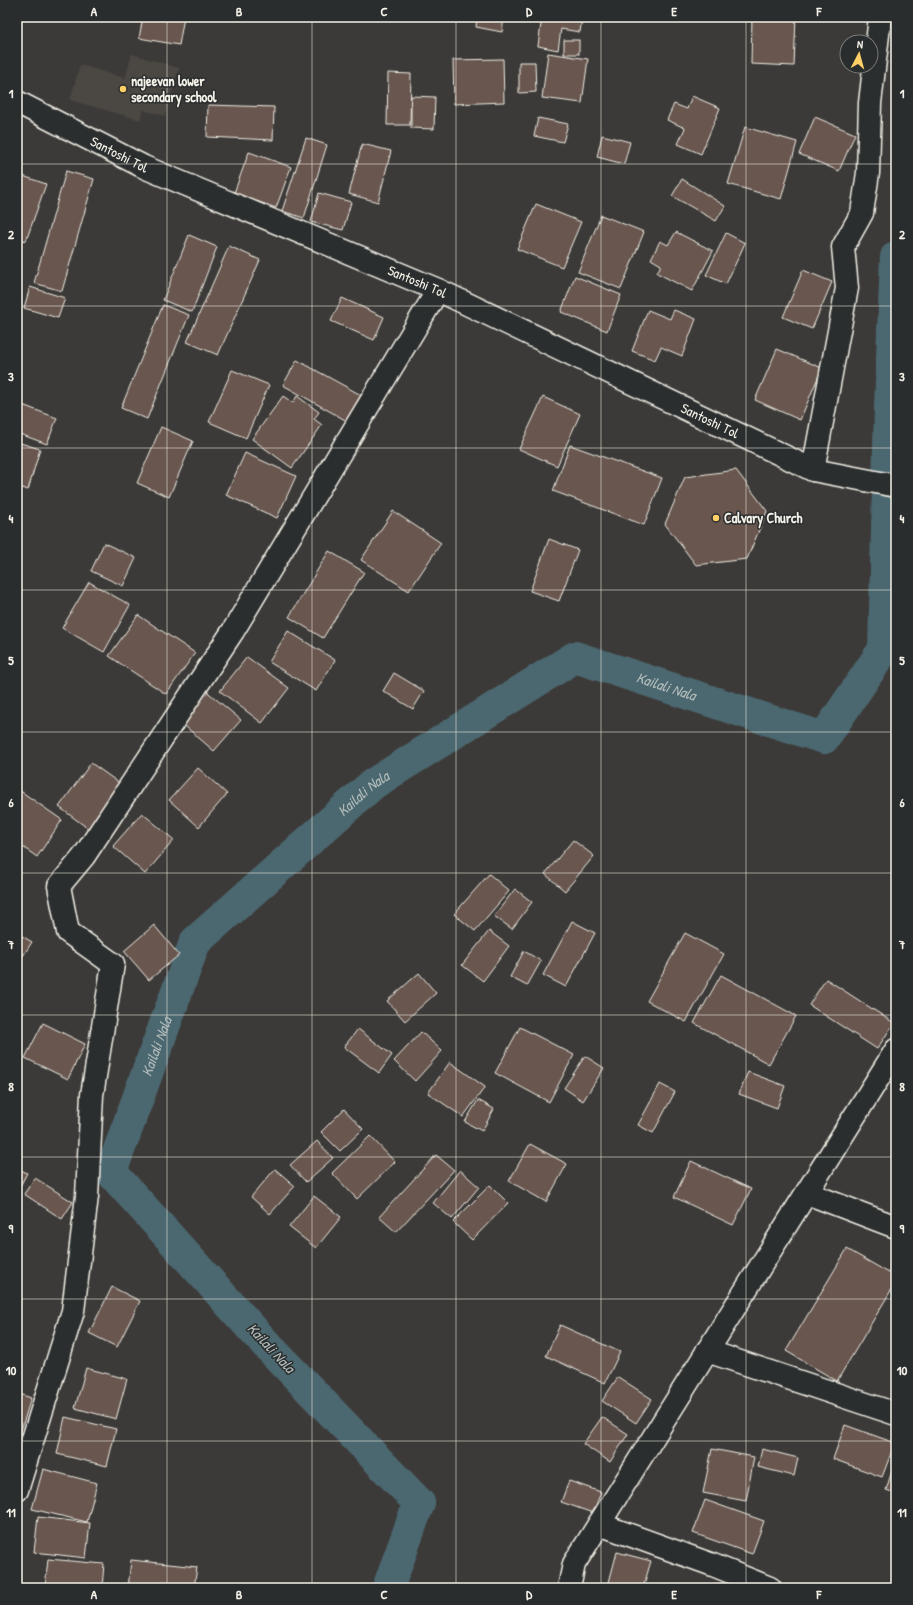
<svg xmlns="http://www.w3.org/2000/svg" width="913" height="1605" font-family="'Patrick Hand',sans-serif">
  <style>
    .built { fill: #4c4642 }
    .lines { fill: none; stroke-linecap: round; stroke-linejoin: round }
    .canal { stroke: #4c6871; stroke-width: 32 }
    .building { fill: #67574f; stroke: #f4f1e8 }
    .minor-casing { stroke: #f4f1e8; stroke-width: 25 }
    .minor { stroke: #2a2d2e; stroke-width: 22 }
    .grid { fill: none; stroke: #f4f1e8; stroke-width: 1; stroke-opacity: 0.55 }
    .poi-dot { fill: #ffd166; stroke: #2a2d2e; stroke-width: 1.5 }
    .labels { text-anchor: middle; stroke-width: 3; stroke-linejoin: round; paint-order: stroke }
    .poi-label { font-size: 14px; font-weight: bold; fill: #f4f1e8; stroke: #2a2d2e; text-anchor: start }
    .street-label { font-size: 14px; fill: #f4f1e8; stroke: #2a2d2e }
    .water-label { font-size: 15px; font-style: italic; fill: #b1bab8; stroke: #2a2d2e }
    .neatline { fill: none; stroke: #f4f1e8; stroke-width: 1.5 }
    .grid-label { font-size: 13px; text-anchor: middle; font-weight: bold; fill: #f4f1e8 }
  </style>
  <rect width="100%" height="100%" fill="#3c3a38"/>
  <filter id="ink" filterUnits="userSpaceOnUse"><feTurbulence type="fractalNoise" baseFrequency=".025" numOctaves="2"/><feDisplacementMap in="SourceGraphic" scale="8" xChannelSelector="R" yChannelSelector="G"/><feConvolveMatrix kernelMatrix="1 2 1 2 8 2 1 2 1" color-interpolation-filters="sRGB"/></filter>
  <g filter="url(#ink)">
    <path class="built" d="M132,54L179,68L165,116L143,110L140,120L70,100L80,65L125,78Z"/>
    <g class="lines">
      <path class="canal" id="s1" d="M388,1588L419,1503L263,1341L111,1172L195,942L373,784L575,657L824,738L884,649L890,408L896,257"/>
    </g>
    <g class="building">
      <path d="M143,17H184L179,45L139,38Z"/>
      <path d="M477,17H504L502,32L476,27Z"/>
      <path d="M542,17L582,19L580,32L561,29L558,50L538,46Z"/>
      <path d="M752,17H796L794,66L751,64Z"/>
      <rect x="564" y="40" width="15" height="14"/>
      <path d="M548,53L588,59L582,103L542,98Z"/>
      <path d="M503,59L504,102L454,104L453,60Z"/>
      <path d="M519,62H535L536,92L519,93Z"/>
      <path d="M388,73L411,74L410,125H387Z"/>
      <path d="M411,96L435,97L434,129L411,128Z"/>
      <path d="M692,96L720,108L701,154L678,144L685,128L667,120L674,104L687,109Z"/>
      <path d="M208,105L274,107L273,140L207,137Z"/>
      <path d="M815,117L855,134L839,171L799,154Z"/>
      <path d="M538,118L568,124L563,142L534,136Z"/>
      <path d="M745,127L797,142L781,199L728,184Z"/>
      <path d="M602,135L630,142L624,164L597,157Z"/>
      <path d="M306,138L327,145L304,218L282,211Z"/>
      <path d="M362,144L391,151L378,202L349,194Z"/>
      <path d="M249,152L291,167L276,208L234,193Z"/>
      <path d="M66,171L94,179L62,291L34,283Z"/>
      <path d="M17,174L46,184L26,241L17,238Z"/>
      <path d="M682,179L725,206L716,221L672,196Z"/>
      <path d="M319,193L351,202L343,230L311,222Z"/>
      <path d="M536,204L581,222L562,267L517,249Z"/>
      <path d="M601,215L644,232L621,289L578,272Z"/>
      <path d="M676,232L713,251L692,291L657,273L661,265L651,259L660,241L668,245Z"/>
      <path d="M726,233L745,243L726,284L706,275Z"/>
      <path d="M189,235L217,247L192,312L163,300Z"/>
      <path d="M229,246L260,260L218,355L187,342Z"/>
      <path d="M803,270L832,282L812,329L783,317Z"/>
      <path d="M575,276L621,295L607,331L561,312Z"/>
      <path d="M30,287L65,298L58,318L24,308Z"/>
      <path d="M342,298L384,317L374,340L331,321Z"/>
      <path d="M163,305L189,315L147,419L121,408Z"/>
      <path d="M648,310L670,319L674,310L696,319L682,356L661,347L655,360L632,351Z"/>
      <path d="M777,349L822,368L800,420L755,400Z"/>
      <path d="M297,360L361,395L347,421L283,385Z"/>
      <path d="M232,370L269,385L246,438L209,422Z"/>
      <path d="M283,396L293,403L297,396L319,412L314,419L322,425L292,468L252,439Z"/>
      <path d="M543,397L580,414L557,466L519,449Z"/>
      <path d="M17,403L57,418L47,444L17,433Z"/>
      <path d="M161,427L193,441L169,497L137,483Z"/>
      <path d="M17,442L40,449L28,490L17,486Z"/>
      <path d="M570,445L662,478L644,525L553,491Z"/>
      <path d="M245,453L296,476L277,518L226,495Z"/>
      <path d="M736,470L767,511L747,559L696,565L665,524L685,477Z"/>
      <path d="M393,511L441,543L409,591L361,560Z"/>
      <path d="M549,539L578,550L559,601L530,591Z"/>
      <path d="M104,543L136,558L123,586L91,571Z"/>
      <path d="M329,551L364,572L323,638L289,617Z"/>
      <path d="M89,582L130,605L104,652L62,628Z"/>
      <path d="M138,615L195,653L166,694L109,656Z"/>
      <path d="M288,631L335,660L316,691L269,662Z"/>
      <path d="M247,657L289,688L262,723L220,691Z"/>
      <path d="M394,673L424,691L413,709L383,691Z"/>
      <path d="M204,689L241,720L214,751L178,720Z"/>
      <path d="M91,763L122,785L89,829L59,807Z"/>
      <path d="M198,768L227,794L199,827L169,800Z"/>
      <path d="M19,790L62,820L37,857L17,843V794Z"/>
      <path d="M142,813L174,840L145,874L113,846Z"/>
      <path d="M573,840L594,856L565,891L545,874Z"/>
      <path d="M489,874L509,891L475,931L454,914Z"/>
      <path d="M515,889L532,902L512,929L494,916Z"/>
      <path d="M572,921L595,933L566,987L543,975Z"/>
      <path d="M154,925L179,955L149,980L124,951Z"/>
      <path d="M489,931L509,946L483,981L462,965Z"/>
      <path d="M17,933L32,942L17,965Z"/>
      <path d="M685,933L724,954L686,1022L647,1001Z"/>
      <path d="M524,951L541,961L527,986L510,977Z"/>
      <path d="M419,973L436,993L405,1021L387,1001Z"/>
      <path d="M721,975L796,1016L769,1064L694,1023Z"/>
      <path d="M826,979L894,1023L877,1049L809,1005Z"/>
      <path d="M17,1022L22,1025L17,1035Z"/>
      <path d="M43,1023L85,1044L68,1079L25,1058Z"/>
      <path d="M520,1027L574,1055L549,1102L495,1073Z"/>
      <path d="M358,1029L392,1055L379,1073L344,1047Z"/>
      <path d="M421,1032L442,1051L415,1081L394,1061Z"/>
      <path d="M585,1056L604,1068L583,1101L564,1088Z"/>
      <path d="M450,1062L485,1087L463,1117L428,1093Z"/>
      <path d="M748,1072L785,1086L777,1108L739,1094Z"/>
      <path d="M660,1084L675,1092L653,1133L638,1125Z"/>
      <path d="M478,1100L494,1109L482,1131L465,1122Z"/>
      <path d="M344,1109L363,1129L340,1151L321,1132Z"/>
      <path d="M370,1136L395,1162L357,1199L332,1173Z"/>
      <path d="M317,1141L333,1158L306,1182L290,1165Z"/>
      <path d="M530,1144L567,1164L546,1202L509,1181Z"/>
      <path d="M436,1155L454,1170L396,1232L379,1217Z"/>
      <path d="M691,1161L751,1189L733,1225L674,1197Z"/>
      <path d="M17,1168L27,1173L17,1192Z"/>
      <path d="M275,1169L295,1186L270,1214L251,1197Z"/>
      <path d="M460,1170L479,1187L452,1219L433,1203Z"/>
      <path d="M35,1178L73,1202L62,1219L24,1194Z"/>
      <path d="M490,1185L508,1203L472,1240L453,1222Z"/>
      <path d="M314,1196L341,1217L316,1248L289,1227Z"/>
      <path d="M847,1249L896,1277V1282L837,1381L786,1351Z"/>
      <path d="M112,1287L140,1301L117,1347L89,1333Z"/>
      <path d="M560,1325L620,1352L605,1383L546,1356Z"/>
      <path d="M86,1368L127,1379L116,1419L75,1408Z"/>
      <path d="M618,1377L652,1399L636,1423L602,1401Z"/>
      <path d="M17,1393L31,1398L17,1443Z"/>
      <path d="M65,1417L116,1429L107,1466L57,1454Z"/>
      <path d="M602,1417L628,1434L610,1462L583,1444Z"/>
      <path d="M845,1425L895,1443L882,1477L833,1459Z"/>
      <path d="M712,1449L754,1457L746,1501L703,1493Z"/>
      <path d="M762,1449L798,1458L794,1476L758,1467Z"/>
      <path d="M896,1458V1493L886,1490Z"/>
      <path d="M43,1469L97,1483L87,1522L32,1509Z"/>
      <path d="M569,1481L601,1492L593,1513L561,1502Z"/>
      <path d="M705,1500L764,1521L752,1554L693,1533Z"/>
      <path d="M38,1517L90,1523L86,1558L34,1552Z"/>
      <path d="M617,1552L651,1561L643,1588H616L608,1586Z"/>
      <path d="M48,1559L104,1564L102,1588H45Z"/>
      <path d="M131,1560L197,1567L194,1588H128Z"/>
    </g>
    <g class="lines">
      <g class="minor-casing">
        <g id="minor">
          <path id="s2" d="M17,102L144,167L438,290L813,470L896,486"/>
          <path d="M813,470L847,288L843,247L862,213L868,173L870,103L880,17"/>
          <path d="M807,1193L896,1227"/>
          <path d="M707,1351L896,1414"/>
          <path d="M17,1490L73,1311L87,1196L92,1095L113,964L68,932L59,886L84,856L233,631L438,290"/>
          <path d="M599,1524L713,1565L770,1588"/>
          <path d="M569,1588L574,1564L896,1050"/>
        </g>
      </g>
      <use href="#minor" class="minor"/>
    </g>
  </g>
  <path class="grid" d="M167,17V1588M312,17V1588M456,17V1588M601,17V1588M746,17V1588M17,164H896M17,306H896M17,448H896M17,590H896M17,732H896M17,873H896M17,1015H896M17,1157H896M17,1299H896M17,1441H896"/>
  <g class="poi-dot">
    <circle cx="123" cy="89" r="4"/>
    <circle cx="716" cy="518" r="4"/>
  </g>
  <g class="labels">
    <g class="poi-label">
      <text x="131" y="86">najeevan lower<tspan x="131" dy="16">secondary school</tspan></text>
      <text x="724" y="523">Calvary Church</text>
    </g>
    <g class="street-label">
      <text dy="5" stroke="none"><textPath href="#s2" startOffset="115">Santoshi Tol</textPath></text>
      <text dy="5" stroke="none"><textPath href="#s2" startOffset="439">Santoshi Tol</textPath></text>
      <text dy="5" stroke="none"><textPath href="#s2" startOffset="763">Santoshi Tol</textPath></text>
    </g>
    <g class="water-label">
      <text dy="5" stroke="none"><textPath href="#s1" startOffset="1360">Kailali Nala</textPath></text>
      <text dy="5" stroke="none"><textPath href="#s1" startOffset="1012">Kailali Nala</textPath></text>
      <text dy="5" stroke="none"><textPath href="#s1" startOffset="676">Kailali Nala</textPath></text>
      <text transform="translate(271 1348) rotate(47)" y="5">Kailali Nala</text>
    </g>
  </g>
  <rect width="913" height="1605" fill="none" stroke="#2a2d2e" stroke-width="44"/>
  <g transform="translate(859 54) rotate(6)"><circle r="19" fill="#2a2d2e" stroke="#7b7b78"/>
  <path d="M0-3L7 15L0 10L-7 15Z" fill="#ffd166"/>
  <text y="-6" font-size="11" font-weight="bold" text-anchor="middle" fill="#f4f1e8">N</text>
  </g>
  <rect x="22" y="22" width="869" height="1561" class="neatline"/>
  <g class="grid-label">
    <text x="94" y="16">A</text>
    <text x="239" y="16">B</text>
    <text x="384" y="16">C</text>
    <text x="529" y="16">D</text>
    <text x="674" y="16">E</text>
    <text x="819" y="16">F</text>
    <text x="11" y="98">1</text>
    <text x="902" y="98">1</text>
    <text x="11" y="239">2</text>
    <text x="902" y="239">2</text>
    <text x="11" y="381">3</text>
    <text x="902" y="381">3</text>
    <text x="11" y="523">4</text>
    <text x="902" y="523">4</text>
    <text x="11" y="665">5</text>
    <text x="902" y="665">5</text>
    <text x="11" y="807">6</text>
    <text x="902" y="807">6</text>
    <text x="11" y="949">7</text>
    <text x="902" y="949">7</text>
    <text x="11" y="1091">8</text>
    <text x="902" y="1091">8</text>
    <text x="11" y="1233">9</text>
    <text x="902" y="1233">9</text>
    <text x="11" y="1375">10</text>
    <text x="902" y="1375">10</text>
    <text x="11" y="1517">11</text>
    <text x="902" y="1517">11</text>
    <text x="94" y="1599">A</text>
    <text x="239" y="1599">B</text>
    <text x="384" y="1599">C</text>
    <text x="529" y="1599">D</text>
    <text x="674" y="1599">E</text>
    <text x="819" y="1599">F</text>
  </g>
</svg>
